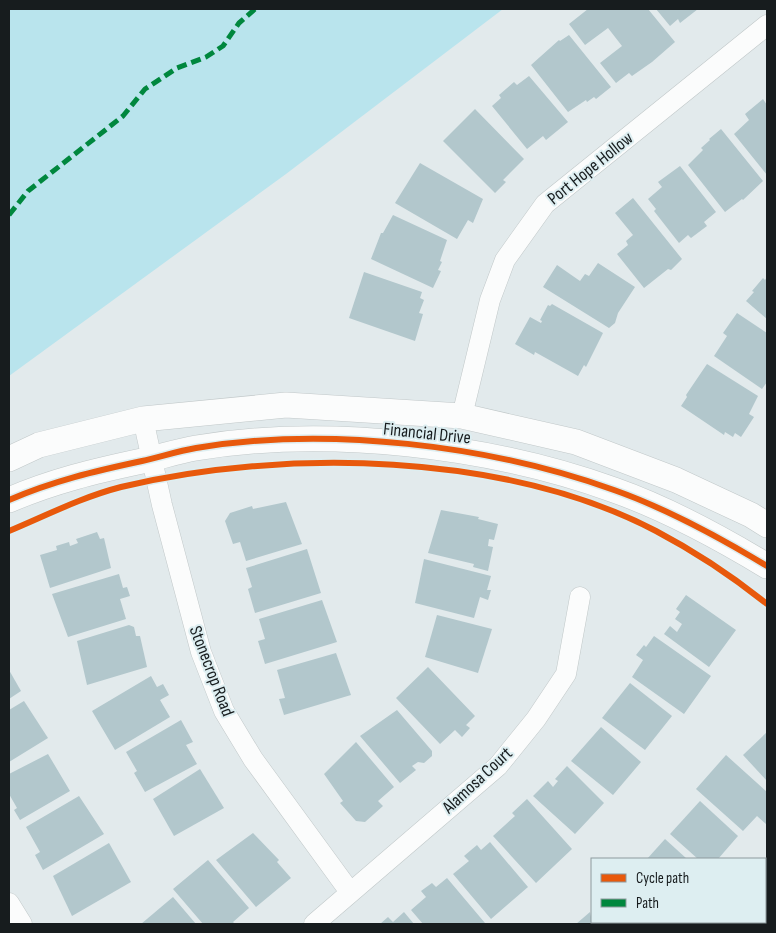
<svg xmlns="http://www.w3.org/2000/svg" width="776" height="933" font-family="'Sofia Sans Condensed',sans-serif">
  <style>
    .green { fill: #b9e4ed }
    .building { fill: #b2c7cc }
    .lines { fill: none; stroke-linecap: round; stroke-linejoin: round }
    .minor-casing { stroke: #c1c8c9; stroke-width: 21 }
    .tertiary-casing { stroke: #c1c8c9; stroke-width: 26 }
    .minor { stroke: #fbfcfc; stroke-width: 20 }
    .tertiary { stroke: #fbfcfc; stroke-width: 25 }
    .quiet { stroke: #00873e; stroke-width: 5; stroke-dasharray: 10 5; stroke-linecap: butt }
    .cycleway-casing { stroke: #ddeef1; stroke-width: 9 }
    .cycleway { stroke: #e8590c; stroke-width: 6 }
    .labels { text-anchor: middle; stroke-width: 4; stroke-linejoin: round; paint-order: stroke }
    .street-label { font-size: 18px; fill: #171c1e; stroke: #ddeef1 }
  </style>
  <rect width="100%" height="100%" fill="#e2eaec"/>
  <path class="green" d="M9,9H503L286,174L9,376Z"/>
  <g class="building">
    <path d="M588,9H648L675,42L652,62L632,76L629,73L616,83L600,63L622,46L608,28L585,45L569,24Z"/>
    <path d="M656,9H698L680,23L678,19L670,26Z"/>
    <path d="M569,35L611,87L596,99L594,97L587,102L586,100L568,112L531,65L559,40L560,41Z"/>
    <path d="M529,76L568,122L546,140L543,136L527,149L492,106L501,98L499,95L514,82L517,85Z"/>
    <path d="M763,99L767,105V175L734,134L749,120L745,114Z"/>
    <path d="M475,109L524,159L503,180L506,182L495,193L443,141Z"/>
    <path d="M721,129L763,181L743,200L742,199L725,212L688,165L703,150L701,148L710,140L709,139Z"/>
    <path d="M420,163L483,199L473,223L468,220L457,239L395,203Z"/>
    <path d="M680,166L716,212L704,222L707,226L691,238L688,235L679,243L654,211L656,209L648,199L662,187L658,182Z"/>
    <path d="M633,198L682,259L671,270L668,269L644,288L617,254L628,245L626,241L633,235L615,213Z"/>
    <path d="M393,215L447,240L440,261L442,262L438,270L441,271L433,288L371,259L381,233H383Z"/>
    <path d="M598,263L635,287L618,313L615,323L609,328L543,287L557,265L580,281L585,274L589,276Z"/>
    <path d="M364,272L422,292L420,298L424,300L419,313L423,314L415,341L349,318Z"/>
    <path d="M767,277V319L746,301L754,292L752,291L763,278L765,280Z"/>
    <path d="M552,304L603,333L586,367L584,365L578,376L535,352L534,355L515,344L530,317L541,323L542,321L540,320L548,305L550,306Z"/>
    <path d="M737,313L767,333V382L762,389L714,356L727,336L723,333Z"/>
    <path d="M707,364L758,396L749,414L754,417L741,437L735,433L733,437L725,432L724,435L681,406L687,397L686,395Z"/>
    <path d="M286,502L302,544L246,561L240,542L233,544L225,521L230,513L252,506L253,509Z"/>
    <path d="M441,510L479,517L478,519L498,524L494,540L489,539L488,546L493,547L488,571L473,567L474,564L428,553Z"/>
    <path d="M97,532L100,539L104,538L111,568L50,588L40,555L57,550L56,546L69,542L70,546L78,543L76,539Z"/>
    <path d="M307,549L321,593L255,613L248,589L252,587L246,568Z"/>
    <path d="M424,559L491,576L487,590H491L488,600L480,597L474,618L415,603Z"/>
    <path d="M119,574L123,588L127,587L130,596L120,599L126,619L68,637L52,594Z"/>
    <path d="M686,595L736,630L709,667L664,634L670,626L677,632L682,624L675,619L680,612L676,609Z"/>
    <path d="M322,600L337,642L265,664L258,641L265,639L259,619Z"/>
    <path d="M437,615L492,629L478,673L425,657Z"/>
    <path d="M129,625L134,627L136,636H140L147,667L87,685L77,641Z"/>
    <path d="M654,636L711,676L684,714L632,677L643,660L636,655L644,645L646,647Z"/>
    <path d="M336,653L351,695L284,715L279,699L285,698L277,670Z"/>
    <path d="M428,667L475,716L466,725L470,728L462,737L455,730L440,744L396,698Z"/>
    <path d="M9,670L21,691L9,699Z"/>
    <path d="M151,676L157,687L163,684L169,695L160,700L170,717L115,750L92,711Z"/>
    <path d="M630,683L672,716L645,750L602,718Z"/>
    <path d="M24,701L48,738L9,762V710Z"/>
    <path d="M397,710L432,751V756L424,763L418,762L412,766L416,770L400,783L360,736Z"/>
    <path d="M181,720L193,742L186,745L197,764L145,792L134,773L137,771L126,752Z"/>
    <path d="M601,727L641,762L613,795L571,761Z"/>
    <path d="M767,732V781L743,755Z"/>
    <path d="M356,742L394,787L378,801L383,806L365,822L356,821L340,803L343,801L324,774Z"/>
    <path d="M48,754L70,791L20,820L14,810L17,808L9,794V774Z"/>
    <path d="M726,755L767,792L766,824L757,816L743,831L696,789Z"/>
    <path d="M567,766L604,803L575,834L533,796L548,781L553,787L558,781L555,779Z"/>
    <path d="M200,769L224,808L174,836L153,799Z"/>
    <path d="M79,796L104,834L43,870L35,855L40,852L26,827Z"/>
    <path d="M527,799L572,849L536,883L493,836L515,816L512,813Z"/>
    <path d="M700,801L738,836L718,859H698L670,834Z"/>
    <path d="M253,833L279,860L277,862L291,878L256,907L216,860Z"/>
    <path d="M665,839L687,859H647Z"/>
    <path d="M490,842L528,887L491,919L453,874L469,861L464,856L477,845L481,850Z"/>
    <path d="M109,843L131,882L72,916L53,876Z"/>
    <path d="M208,860L249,908L233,922L235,924H203L173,889Z"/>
    <path d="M447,878L485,923L484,924H423L411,910L426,897L421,891L432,883L436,887Z"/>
    <path d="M173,897L196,924H141Z"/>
    <path d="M404,912L414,924H380L388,917L393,922Z"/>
    <path d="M590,912L592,922H598L600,924H576Z"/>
    <path d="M607,922H666L668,924H609Z"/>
  </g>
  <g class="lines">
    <g class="minor-casing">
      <g id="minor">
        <path d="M462,416L490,300L505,260L545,204L767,25"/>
        <path d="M143,419L162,505L201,652L224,711L253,759L350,892"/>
        <path d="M9,903L22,924"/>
        <path d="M765,904L767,901"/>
        <path d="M314,924L498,766L536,719L566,674L580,597"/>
        <path d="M744,924L747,922"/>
      </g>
    </g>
    <g class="tertiary-casing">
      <g id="tertiary">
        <path d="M9,459L39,445L143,419L286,405L462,416L576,442L676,480L751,515L767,525"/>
        <path d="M9,500C53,481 95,471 142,461C160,457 178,451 196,448C328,426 489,445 614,490C668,509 719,537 767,566"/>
      </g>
    </g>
    <use href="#minor" class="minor"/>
    <use href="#tertiary" class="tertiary"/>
    <path class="quiet" d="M9,215L28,191L123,116L145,89L177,68L206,57L223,46L239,23L255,9"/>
    <g class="cycleway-casing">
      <g id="cycleway">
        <path d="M9,500C53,481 95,471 142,461C160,457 178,451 196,448C328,426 489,445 614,490C668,509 719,537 767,566"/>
        <path d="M9,531C45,516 82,497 121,487C285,448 505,452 656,531C696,552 732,576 767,604"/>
      </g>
    </g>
    <use href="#cycleway" class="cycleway"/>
  </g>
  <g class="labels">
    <g class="street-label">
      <text transform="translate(590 168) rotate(-39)" y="6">Port Hope Hollow</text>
      <text transform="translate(427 433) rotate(6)" y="6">Financial Drive</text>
      <text transform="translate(212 671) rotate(69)" y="6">Stonecrop Road</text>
      <text transform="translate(477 780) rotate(-43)" y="6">Alamosa Court</text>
    </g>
  </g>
  <rect width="776" height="933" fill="none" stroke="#171c1e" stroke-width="20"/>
  <rect x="591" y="858" width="175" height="65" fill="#ddeef1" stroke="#8e9a9d"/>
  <rect x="601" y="874" width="25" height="8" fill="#e8590c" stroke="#8e9a9d"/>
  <text x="636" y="883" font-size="15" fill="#171c1e">Cycle path</text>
  <rect x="601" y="899" width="25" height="8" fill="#00873e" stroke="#8e9a9d"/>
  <text x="636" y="908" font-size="15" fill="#171c1e">Path</text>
</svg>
